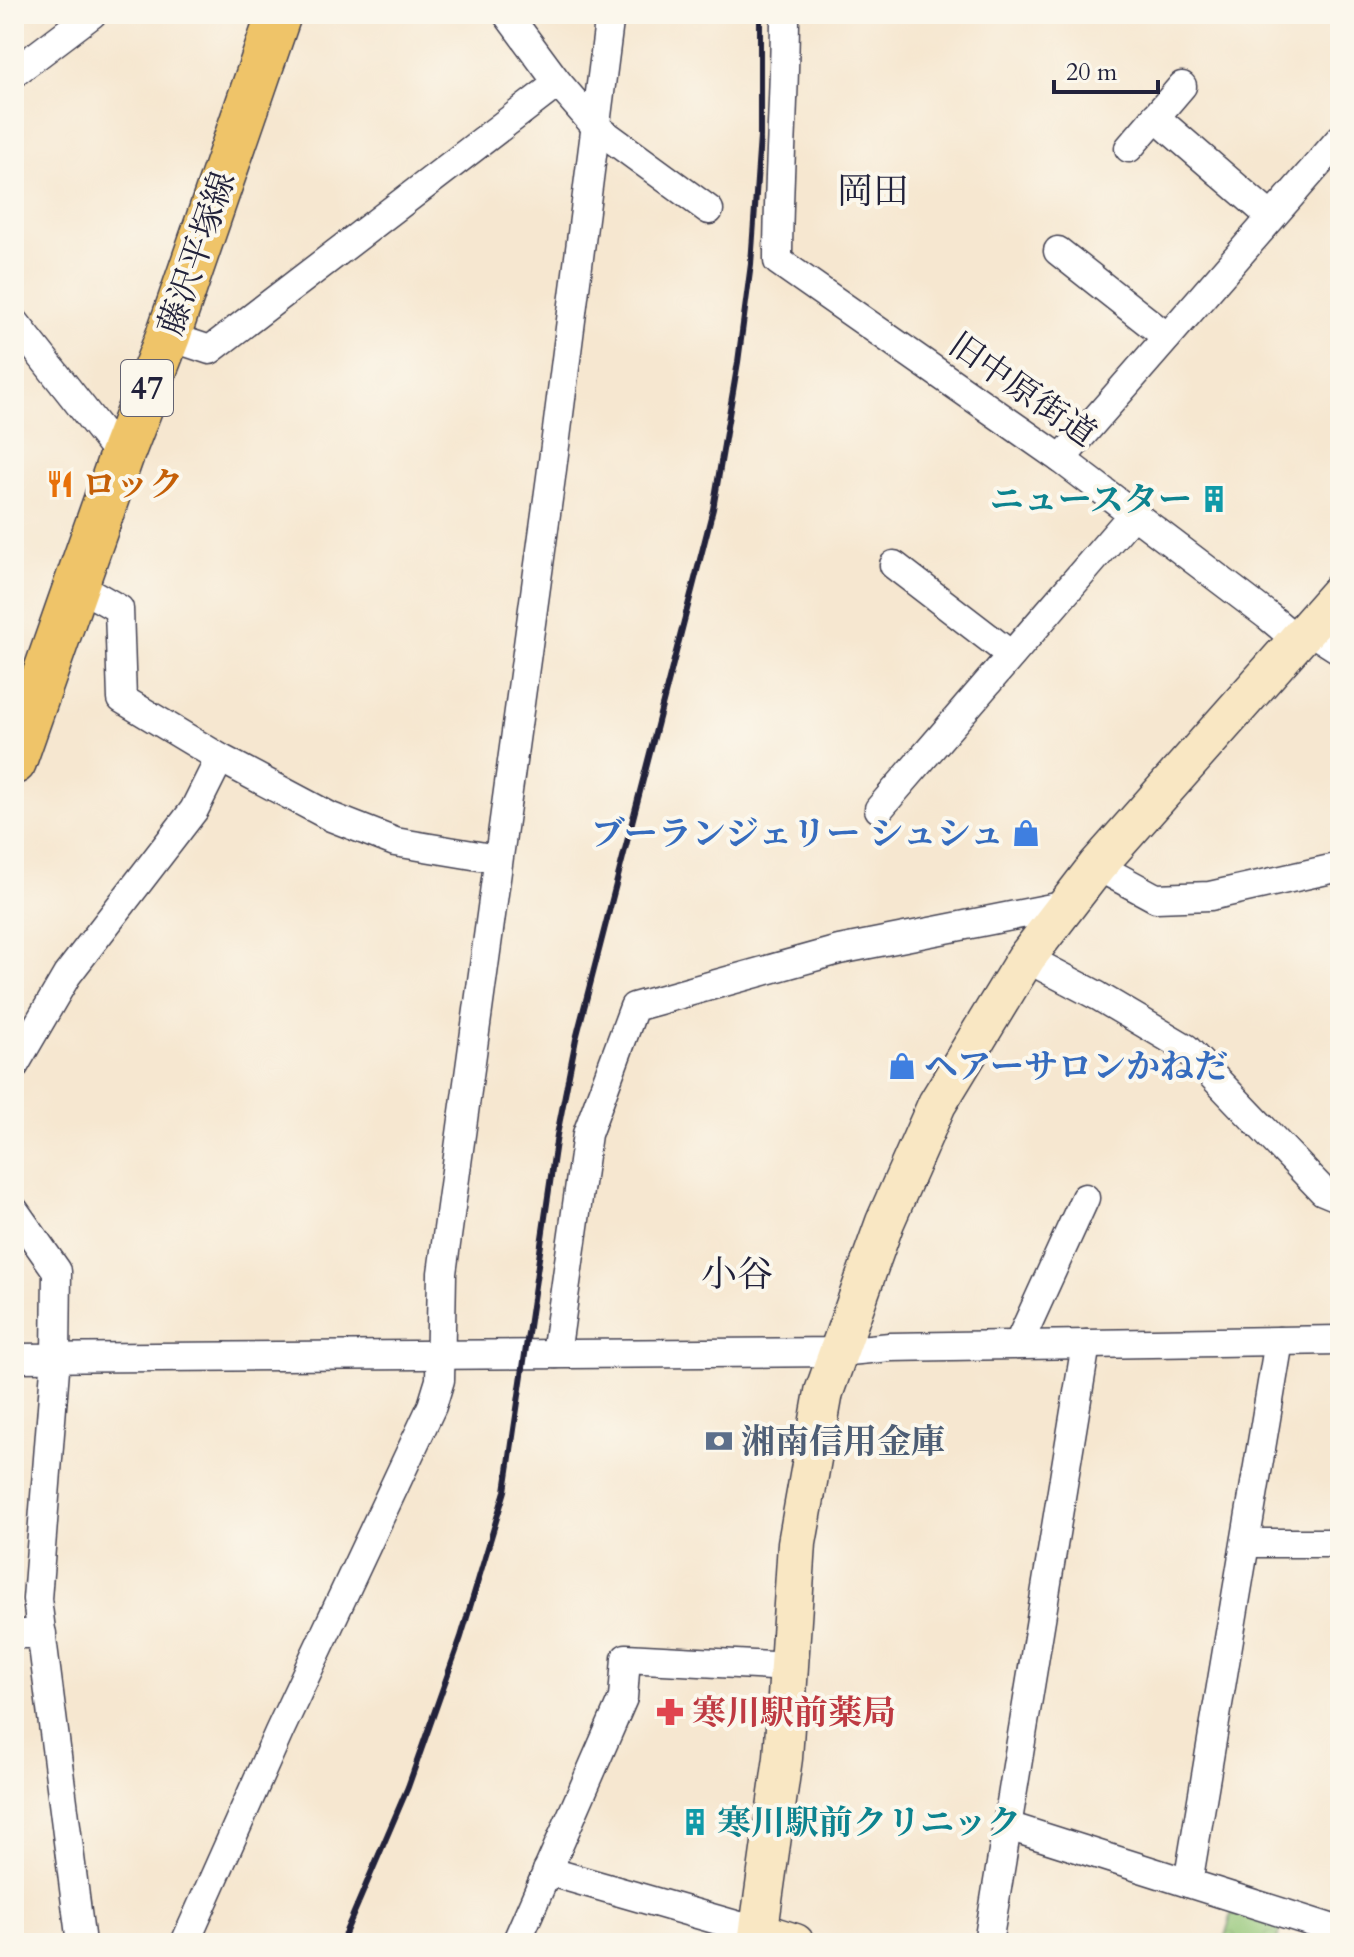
<svg xmlns="http://www.w3.org/2000/svg" width="1354" height="1957" font-family="Cardo,'Noto Serif JP',serif">
  <style>
    .park { fill: url(#park-crowns); stroke: #5a7459; stroke-width: 2 }
    .lines { fill: none; stroke-linecap: round; stroke-linejoin: round }
    .street-casing { stroke: #424051; stroke-width: 31 }
    .secondary-casing { stroke: #424051; stroke-width: 41 }
    .primary-casing { stroke: #424051; stroke-width: 47 }
    .street { stroke: #fff; stroke-width: 28 }
    .secondary { stroke: #f9e7c3; stroke-width: 38 }
    .primary { stroke: #efc469; stroke-width: 44 }
    .rail { stroke: #22223b; stroke-width: 6 }
    .labels { text-anchor: middle; stroke-width: 8; stroke-linejoin: round; paint-order: stroke }
    .shield { fill: #fbf7ec; stroke: #636270; stroke-width: 2 }
    .shield-label { font-size: 32px; font-weight: bold; fill: #22223b }
    .street-label { font-size: 34px; fill: #22223b; stroke: #fbf7ec }
    .food-label { font-size: 34px; font-weight: bold; fill: #c56008; stroke: #fbf7ec; text-anchor: start }
    .culture-label { font-size: 34px; font-weight: bold; fill: #0d838f; stroke: #fbf7ec; text-anchor: end }
    .shop-label { font-size: 34px; font-weight: bold; fill: #366cbe; stroke: #fbf7ec; text-anchor: end }
    .service-label { font-size: 34px; font-weight: bold; fill: #4e5e75; stroke: #fbf7ec; text-anchor: start }
    .health-label { font-size: 34px; font-weight: bold; fill: #be3a42; stroke: #fbf7ec; text-anchor: start }
    .neighbourhood-label { font-size: 36px; fill: #22223b; stroke: #fbf7ec }
  </style>
  <defs>
    <pattern id="park-crowns" width="20" height="18" patternUnits="userSpaceOnUse" patternTransform="scale(2)"><rect width="20" height="18" fill="#93c677"/><path d="M2 6a3 3 0 1 1 6 0M12 15a3 3 0 1 1 6 0" fill="none" stroke="#7eaa68"/></pattern>
  </defs>
  <rect width="100%" height="100%" fill="#fbf7ec"/>
  <filter id="ink" filterUnits="userSpaceOnUse"><feTurbulence type="fractalNoise" baseFrequency=".0125" numOctaves="2"/><feDisplacementMap in="SourceGraphic" scale="16" xChannelSelector="R" yChannelSelector="G"/><feConvolveMatrix kernelMatrix="1 2 1 2 8 2 1 2 1" color-interpolation-filters="sRGB"/></filter>
  <filter id="wash" filterUnits="userSpaceOnUse"><feTurbulence type="fractalNoise" baseFrequency=".006" numOctaves="4" result="noise"/><feDisplacementMap in="SourceGraphic" scale="32" xChannelSelector="R" yChannelSelector="G"/><feGaussianBlur stdDeviation="1.8" result="paint"/><feColorMatrix in="noise" values="0 0 0 0 0 0 0 0 0 0 0 0 0 0 0 0 0 1.4 0 .05"/><feComposite in="paint" operator="in"/></filter>
  <g filter="url(#wash)">
    <rect width="100%" height="100%" fill="#f6e7d0"/>
    <path class="park" d="M1232,1913L1281,1929L1276,1943H1223Z"/>
  </g>
  <g filter="url(#ink)">
    <g class="lines">
      <g class="street-casing">
        <g id="street">
          <path d="M507,14L558,83L597,128L709,210"/>
          <path d="M785,14C785,97 778,179 778,261L1061,459L1268,616L1298,641"/>
          <path d="M14,73L92,14"/>
          <path d="M1155,117L1271,217"/>
          <path d="M1129,148L1182,86"/>
          <path d="M1058,251L1167,337"/>
          <path d="M14,321L121,457"/>
          <path d="M168,336L210,350L558,83"/>
          <path d="M1061,459L1340,139"/>
          <path d="M894,565L1011,655"/>
          <path d="M75,584L119,609L122,699L220,758L331,817L395,842L497,859"/>
          <path d="M1307,629L1340,650"/>
          <path d="M879,809L1133,514"/>
          <path d="M1097,866L1156,898L1210,896L1340,867"/>
          <path d="M1026,958L1098,996L1186,1048L1323,1191L1340,1198"/>
          <path d="M14,1066L67,975L194,810L220,758"/>
          <path d="M14,1210L57,1271L56,1356L37,1599L81,1943"/>
          <path d="M1279,1341L1188,1883L1340,1931"/>
          <path d="M1018,1345L1085,1198"/>
          <path d="M556,1354L587,1134L634,1007L839,950L1067,905"/>
          <path d="M14,1358L839,1352L890,1347L1340,1340"/>
          <path d="M1247,1543H1340"/>
          <path d="M14,1634H42"/>
          <path d="M1008,1826L1188,1883"/>
          <path d="M547,1871L760,1932"/>
          <path d="M185,1943L279,1732L432,1406L440,1380L442,1273L551,477L610,14"/>
          <path d="M516,1943L623,1698L626,1658L791,1667"/>
          <path d="M988,1943L1086,1344"/>
        </g>
      </g>
      <g class="secondary-casing">
        <g id="secondary">
          <path d="M760,1932L795,1943"/>
          <path d="M757,1943L783,1758L797,1543L824,1392L885,1222L937,1104L1026,958L1097,866L1340,592"/>
        </g>
      </g>
      <g class="primary-casing">
        <path id="primary" d="M14,762L121,457L168,336L279,14"/>
      </g>
      <use href="#street" class="street"/>
      <use href="#secondary" class="secondary"/>
      <use href="#primary" class="primary"/>
      <path class="rail" d="M341,1943L408,1787L461,1637L505,1491L557,1135L576,1039L713,509L738,362L751,264L760,137V14"/>
    </g>
  </g>
  <defs>
    <g id="restaurant-bare" transform="scale(2.16)"><path d="M-5-6h1v4h1v-4h1v4h1v-4h1v5L-1.5 .5V6h-2V.5L-5-1ZM5-6V6H3V1.5H1.5Q1.5-4 5-6Z" fill="#e8710a" stroke="#fbf7ec" stroke-width="2.5" paint-order="stroke"/></g>
    <g id="building-bare" transform="scale(2.16)"><path d="M-4-6H4V6H1V3H-1V6H-4ZM-2.5-4.3h1.7v1.8h-1.7ZM.8-4.3h1.7v1.8H.8ZM-2.5-1h1.7V.8h-1.7ZM.8-1h1.7V.8H.8Z" fill="#0f9aa8" stroke="#fbf7ec" stroke-width="2.5" paint-order="stroke"/></g>
    <g id="shop-bare" transform="scale(2.16)"><path d="M-5-2.5h2.3a2.7 3.5 0 0 1 5.4 0H5L5.5 6h-11ZM-1.5-2.5h3a1.5 2.3 0 0 0-3 0Z" fill="#3f7fe0" stroke="#fbf7ec" stroke-width="2.5" paint-order="stroke"/></g>
    <g id="bank-bare" transform="scale(2.16)"><path d="M-6-4H6V4H-6ZM0-2.3a2.3 2.3 0 1 0 0 4.6a2.3 2.3 0 1 0 0-4.6Z" fill="#5c6f8a" stroke="#fbf7ec" stroke-width="2.5" paint-order="stroke"/></g>
    <g id="pharmacy-bare" transform="scale(2.16)"><path d="M-2-6h4v4h4v4h-4v4h-4v-4h-4v-4h4Z" fill="#e0444e" stroke="#fbf7ec" stroke-width="2.5" paint-order="stroke"/></g>
  </defs>
  <g fill-rule="evenodd">
    <use href="#restaurant-bare" x="60" y="484"/>
    <use href="#building-bare" x="1214" y="499"/>
    <use href="#shop-bare" x="1026" y="833"/>
    <use href="#shop-bare" x="902" y="1066"/>
    <use href="#bank-bare" x="719" y="1441"/>
    <use href="#pharmacy-bare" x="670" y="1712"/>
    <use href="#building-bare" x="695" y="1822"/>
  </g>
  <g class="labels">
    <rect class="shield" x="121" y="360" width="52" height="56" rx="6"/>
    <g class="shield-label">
      <text x="147" y="399">47</text>
    </g>
    <g class="street-label">
      <text transform="translate(196 253) rotate(-71)" y="12">藤沢平塚線</text>
      <text transform="translate(1023 389) rotate(35)" y="12">旧中原街道</text>
    </g>
    <g class="food-label">
      <text x="82" y="496">ロック</text>
    </g>
    <g class="culture-label">
      <text x="1192" y="511">ニュースター</text>
      <text x="717" y="1834" text-anchor="start">寒川駅前クリニック</text>
    </g>
    <g class="shop-label">
      <text x="1004" y="845">ブーランジェリー シュシュ</text>
      <text x="924" y="1078" text-anchor="start">ヘアーサロンかねだ</text>
    </g>
    <g class="service-label">
      <text x="741" y="1453">湘南信用金庫</text>
    </g>
    <g class="health-label">
      <text x="692" y="1724">寒川駅前薬局</text>
    </g>
    <g class="neighbourhood-label">
      <text x="873" y="203">岡田</text>
      <text x="737" y="1286">小谷</text>
    </g>
  </g>
  <rect width="1354" height="1957" fill="none" stroke="#fbf7ec" stroke-width="48"/>
  <path d="M1054 80v12h104v-12" fill="none" stroke="#22223b" stroke-width="4"/>
  <text x="1066" y="80" font-size="24" fill="#22223b" stroke="#fbf7ec" stroke-width="6" paint-order="stroke">20 m</text>
</svg>
